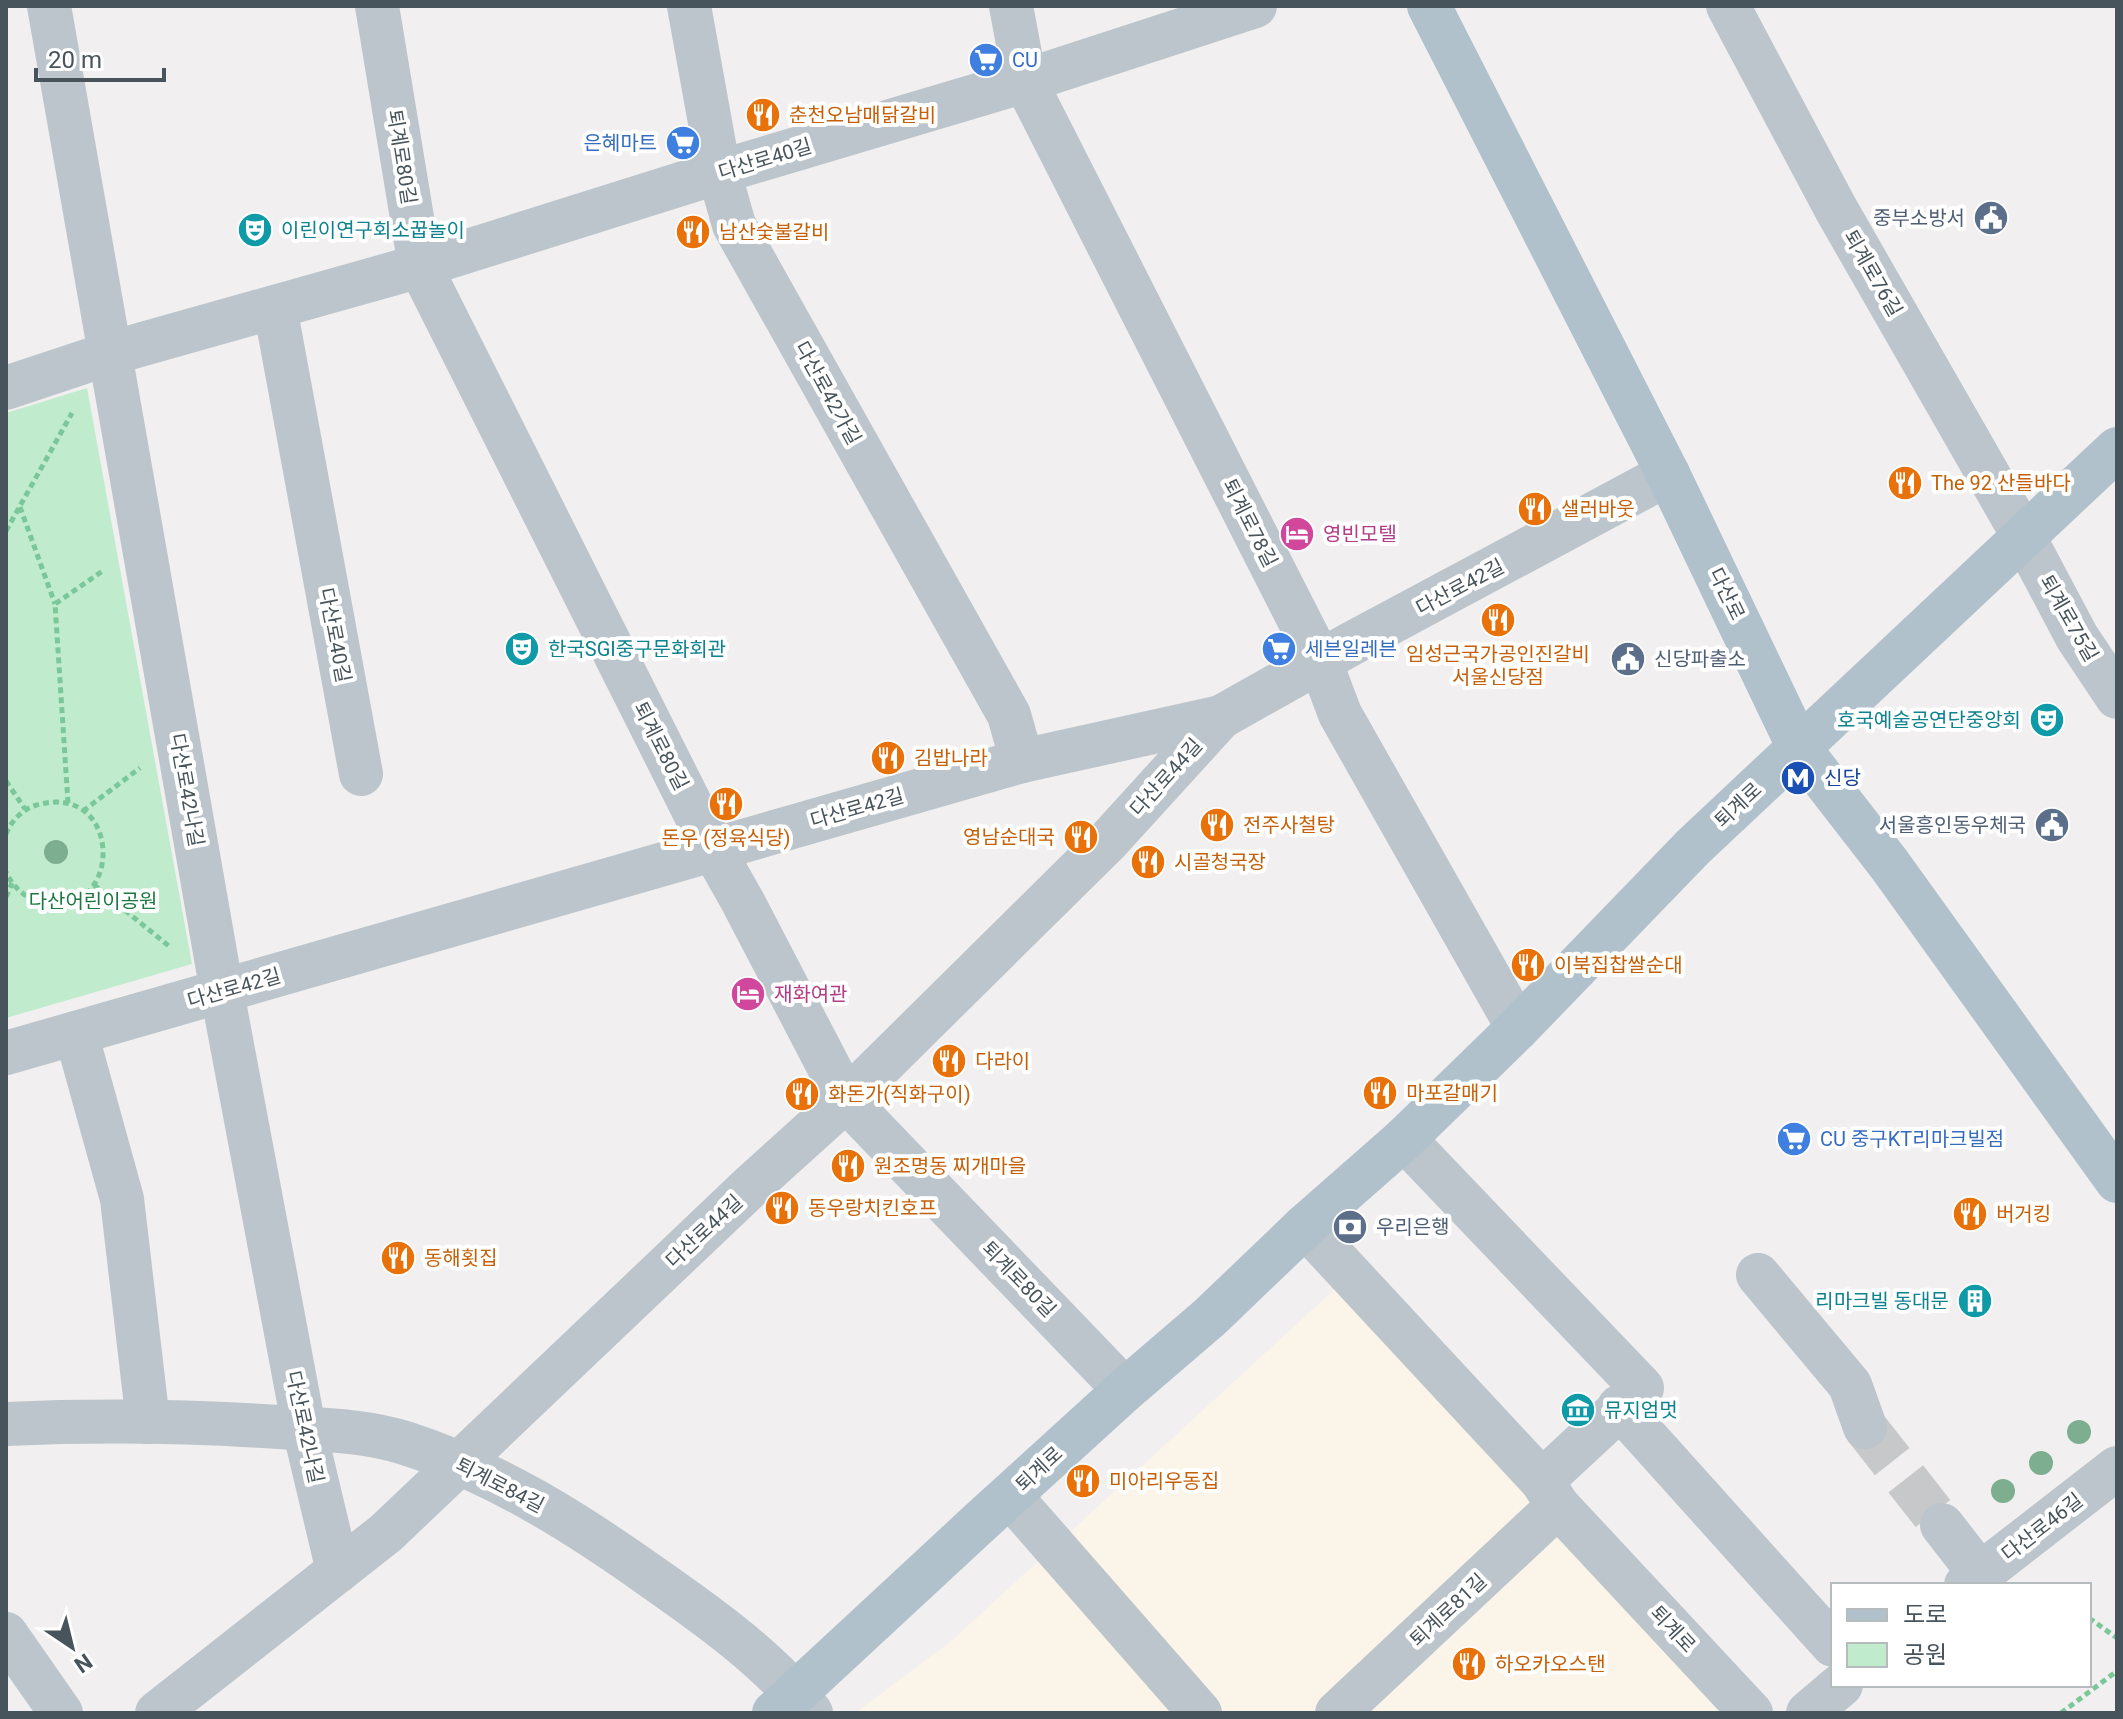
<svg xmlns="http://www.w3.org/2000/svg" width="2123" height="1719" font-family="Roboto,'Noto Sans KR',sans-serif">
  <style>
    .commercial { fill: #fbf4e9 }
    .green { fill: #c0eccd }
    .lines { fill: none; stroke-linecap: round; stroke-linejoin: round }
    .minor-tunnel { stroke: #c7c8ca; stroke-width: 44; stroke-dasharray: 44 22; stroke-linecap: butt }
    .path { stroke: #7ac89a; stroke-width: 5; stroke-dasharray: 6 4; stroke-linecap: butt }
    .minor { stroke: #bbc5cb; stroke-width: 44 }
    .major { stroke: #b0c1cc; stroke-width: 44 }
    .tree { fill: #7cae8f }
    .labels { text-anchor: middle; stroke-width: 8; stroke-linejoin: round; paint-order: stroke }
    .shop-label { font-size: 20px; fill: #366cbe; stroke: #fff; text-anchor: start }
    .food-label { font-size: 20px; fill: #c56008; stroke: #fff; text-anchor: start }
    .street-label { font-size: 20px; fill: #48545b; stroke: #fff }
    .service-label { font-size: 20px; fill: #4e5e75; stroke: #fff; text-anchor: end }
    .culture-label { font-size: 20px; fill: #0d838f; stroke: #fff; text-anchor: start }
    .hotel-label { font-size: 20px; fill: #b23c85; stroke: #fff; text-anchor: start }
    .transit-label { font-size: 20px; fill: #164399; stroke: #fff; text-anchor: start }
    .park-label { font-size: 20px; fill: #1c7941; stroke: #fff }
  </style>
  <rect width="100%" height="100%" fill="#f1efef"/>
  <path class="commercial" d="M1335,1289L1727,1713H855L950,1642Z"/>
  <path class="green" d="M87,388L192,964L6,1018V413Z"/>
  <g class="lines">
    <path class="minor-tunnel" d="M1865,1427L1942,1525"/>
    <g class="path">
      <path d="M20,507L55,604"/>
      <path d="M6,531L72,413"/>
      <path d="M6,781L25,809"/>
      <path d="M68,803L55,604L104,570"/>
      <path d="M83,811L140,768"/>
      <path d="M6,834C12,819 25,807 41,804C121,785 124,913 48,904C29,902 13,888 6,872"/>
      <path d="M94,885L170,947"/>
      <path d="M6,897L12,883"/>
      <path d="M2089,1618L2117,1638"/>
      <path d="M2061,1713L2117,1671"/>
    </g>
    <g class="minor">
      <path d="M49,6L222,992L304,1428L338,1571"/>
      <path d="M377,6L420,266L713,849L743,902L846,1100L1125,1390"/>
      <path d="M689,6L719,172L734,225L1009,715L1022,761"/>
      <path d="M1011,6L1025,81L1320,661L1340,714L1518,1028"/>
      <path d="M1728,6L1836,209L2024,537L2077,637L2117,697"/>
      <path d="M275,307L361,774"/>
      <path d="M6,388L111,353L420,266L719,172L1025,81L1255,6"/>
      <path d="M76,1033L122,1199L148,1422"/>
      <path d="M6,1053L1022,761L1221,717L1349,645L1668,474"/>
      <path d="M1404,1139L1642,1388L1542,1481"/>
      <path d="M1305,1226L1542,1481L1558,1506L1751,1713"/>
      <path d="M1758,1275L1850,1385L1865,1427"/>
      <path d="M1619,1407L1833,1645"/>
      <path d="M6,1424C97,1420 188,1421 279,1427C321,1430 365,1430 405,1443C496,1472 578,1524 655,1579C708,1616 771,1661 811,1713"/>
      <path d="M1010,1496L1200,1713"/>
      <path d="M1942,1525L1980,1574"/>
      <path d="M1966,1585L2117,1468"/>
      <path d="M6,1634L61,1713"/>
      <path d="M157,1713L386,1533L753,1184L846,1100L1109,840L1221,717"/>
      <path d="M1337,1713L1558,1506"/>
      <path d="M1808,1713L1841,1685"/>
    </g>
    <g class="major">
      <path d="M1429,6L1668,474L1799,748L1889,864L2117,1181"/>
      <path d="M774,1713L980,1522L1125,1390L1210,1317L1305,1226L1404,1139L1518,1028L1693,847L2117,449"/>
    </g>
  </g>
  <g class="tree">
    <circle cx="56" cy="852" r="12"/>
    <circle cx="2079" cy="1432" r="12"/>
    <circle cx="2041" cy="1463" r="12"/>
    <circle cx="2003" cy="1491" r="12"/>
  </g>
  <defs>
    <g id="supermarket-disc" transform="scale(1.8)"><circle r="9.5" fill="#3f7fe0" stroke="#fff"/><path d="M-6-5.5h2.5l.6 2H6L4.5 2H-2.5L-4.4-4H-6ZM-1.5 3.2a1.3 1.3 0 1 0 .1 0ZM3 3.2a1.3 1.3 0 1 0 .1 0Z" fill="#fff"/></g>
    <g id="restaurant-disc" transform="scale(1.8)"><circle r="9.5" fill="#e8710a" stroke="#fff"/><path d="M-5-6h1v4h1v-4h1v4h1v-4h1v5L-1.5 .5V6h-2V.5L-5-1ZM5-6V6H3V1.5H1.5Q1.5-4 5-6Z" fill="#fff"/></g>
    <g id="civic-disc" transform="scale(1.8)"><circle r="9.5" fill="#5c6f8a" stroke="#fff"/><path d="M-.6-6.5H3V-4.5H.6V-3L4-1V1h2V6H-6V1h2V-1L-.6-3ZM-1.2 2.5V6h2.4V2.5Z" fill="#fff"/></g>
    <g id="theatre-disc" transform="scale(1.8)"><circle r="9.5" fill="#0f9aa8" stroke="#fff"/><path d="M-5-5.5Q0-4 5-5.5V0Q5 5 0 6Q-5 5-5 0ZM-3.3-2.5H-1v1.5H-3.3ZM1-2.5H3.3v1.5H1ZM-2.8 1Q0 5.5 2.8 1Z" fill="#fff"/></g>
    <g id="hotel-disc" transform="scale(1.8)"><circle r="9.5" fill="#d1479c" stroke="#fff"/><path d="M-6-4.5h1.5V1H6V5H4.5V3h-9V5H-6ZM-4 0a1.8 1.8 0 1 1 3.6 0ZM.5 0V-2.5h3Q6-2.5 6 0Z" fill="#fff"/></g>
    <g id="metro-disc" transform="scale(1.8)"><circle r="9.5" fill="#1a4fb4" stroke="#fff"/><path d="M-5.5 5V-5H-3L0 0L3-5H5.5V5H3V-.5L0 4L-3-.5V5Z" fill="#fff"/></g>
    <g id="bank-disc" transform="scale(1.8)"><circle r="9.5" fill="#5c6f8a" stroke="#fff"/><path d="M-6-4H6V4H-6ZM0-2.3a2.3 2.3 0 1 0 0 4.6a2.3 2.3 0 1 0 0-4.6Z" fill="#fff"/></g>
    <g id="building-disc" transform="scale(1.8)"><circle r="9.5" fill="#0f9aa8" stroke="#fff"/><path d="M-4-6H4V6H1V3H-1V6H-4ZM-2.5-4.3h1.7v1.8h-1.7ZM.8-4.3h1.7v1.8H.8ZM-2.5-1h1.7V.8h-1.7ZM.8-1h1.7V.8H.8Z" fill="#fff"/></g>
    <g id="museum-disc" transform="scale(1.8)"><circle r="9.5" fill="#0f9aa8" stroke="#fff"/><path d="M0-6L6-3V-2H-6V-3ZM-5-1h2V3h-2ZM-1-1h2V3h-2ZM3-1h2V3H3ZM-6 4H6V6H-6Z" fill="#fff"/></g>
  </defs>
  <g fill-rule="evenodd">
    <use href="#supermarket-disc" x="986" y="60"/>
    <use href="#restaurant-disc" x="763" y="115"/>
    <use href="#supermarket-disc" x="683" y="143"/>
    <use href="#civic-disc" x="1991" y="218"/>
    <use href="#theatre-disc" x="255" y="230"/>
    <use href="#restaurant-disc" x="693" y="232"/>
    <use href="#restaurant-disc" x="1905" y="483"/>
    <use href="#restaurant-disc" x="1535" y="509"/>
    <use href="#hotel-disc" x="1297" y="534"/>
    <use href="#restaurant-disc" x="1498" y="620"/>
    <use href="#theatre-disc" x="522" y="649"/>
    <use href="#supermarket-disc" x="1279" y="649"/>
    <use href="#civic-disc" x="1628" y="659"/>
    <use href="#theatre-disc" x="2047" y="720"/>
    <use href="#restaurant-disc" x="888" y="758"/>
    <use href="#metro-disc" x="1798" y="778"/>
    <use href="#restaurant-disc" x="726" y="804"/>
    <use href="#restaurant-disc" x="1217" y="825"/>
    <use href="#civic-disc" x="2052" y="825"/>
    <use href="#restaurant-disc" x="1081" y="837"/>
    <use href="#restaurant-disc" x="1148" y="862"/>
    <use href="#restaurant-disc" x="1528" y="965"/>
    <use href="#hotel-disc" x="748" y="994"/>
    <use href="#restaurant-disc" x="949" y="1061"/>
    <use href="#restaurant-disc" x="1380" y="1093"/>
    <use href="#restaurant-disc" x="802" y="1094"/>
    <use href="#supermarket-disc" x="1794" y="1139"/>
    <use href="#restaurant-disc" x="848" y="1166"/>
    <use href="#restaurant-disc" x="782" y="1208"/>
    <use href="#restaurant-disc" x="1970" y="1214"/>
    <use href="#bank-disc" x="1350" y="1227"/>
    <use href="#restaurant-disc" x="398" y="1258"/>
    <use href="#building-disc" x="1975" y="1301"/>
    <use href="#museum-disc" x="1578" y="1410"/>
    <use href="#restaurant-disc" x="1083" y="1481"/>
    <use href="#restaurant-disc" x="1469" y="1664"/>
  </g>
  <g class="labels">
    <g class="shop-label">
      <text x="1012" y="67">CU</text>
      <text x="657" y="150" text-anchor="end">은혜마트</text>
      <text x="1305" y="656">세븐일레븐</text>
      <text x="1820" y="1146">CU 중구KT리마크빌점</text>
    </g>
    <g class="food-label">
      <text x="789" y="122">춘천오남매닭갈비</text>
      <text x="719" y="239">남산숯불갈비</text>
      <text x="1931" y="490">The 92 산들바다</text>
      <text x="1561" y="516">샐러바웃</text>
      <text x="1498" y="661" text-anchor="middle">임성근국가공인진갈비<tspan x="1498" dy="23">서울신당점</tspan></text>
      <text x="914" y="765">김밥나라</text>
      <text x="1243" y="832">전주사철탕</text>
      <text x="1055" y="844" text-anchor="end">영남순대국</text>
      <text x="726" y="845" text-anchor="middle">돈우 (정육식당)</text>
      <text x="1174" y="869">시골청국장</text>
      <text x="1554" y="972">이북집찹쌀순대</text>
      <text x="975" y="1068">다라이</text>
      <text x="1406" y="1100">마포갈매기</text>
      <text x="828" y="1101">화돈가(직화구이)</text>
      <text x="874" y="1173">원조명동 찌개마을</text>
      <text x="808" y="1215">동우랑치킨호프</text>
      <text x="1996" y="1221">버거킹</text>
      <text x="424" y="1265">동해횟집</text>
      <text x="1109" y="1488">미아리우동집</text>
      <text x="1495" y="1671">하오카오스탠</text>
    </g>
    <g class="street-label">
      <text transform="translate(402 157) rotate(81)" y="7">퇴계로80길</text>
      <text transform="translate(765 159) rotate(-17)" y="7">다산로40길</text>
      <text transform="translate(1873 273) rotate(60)" y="7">퇴계로76길</text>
      <text transform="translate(828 393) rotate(61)" y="7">다산로42가길</text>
      <text transform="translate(1250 523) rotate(63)" y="7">퇴계로78길</text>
      <text transform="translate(1460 587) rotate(-28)" y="7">다산로42길</text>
      <text transform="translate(1727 594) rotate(64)" y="7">다산로</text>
      <text transform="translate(2069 618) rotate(60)" y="7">퇴계로75길</text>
      <text transform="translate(335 635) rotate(79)" y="7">다산로40길</text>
      <text transform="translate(661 746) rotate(63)" y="7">퇴계로80길</text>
      <text transform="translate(1166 777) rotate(-48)" y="7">다산로44길</text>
      <text transform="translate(187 790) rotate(80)" y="7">다산로42나길</text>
      <text transform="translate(1738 805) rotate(-43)" y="7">퇴계로</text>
      <text transform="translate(857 808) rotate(-16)" y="7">다산로42길</text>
      <text transform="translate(234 988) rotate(-16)" y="7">다산로42길</text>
      <text transform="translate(704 1231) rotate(-43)" y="7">다산로44길</text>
      <text transform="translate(1019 1279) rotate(46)" y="7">퇴계로80길</text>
      <text transform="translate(305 1427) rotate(78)" y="7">다산로42나길</text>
      <text transform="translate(1039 1469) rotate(-43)" y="7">퇴계로</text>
      <text transform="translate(500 1485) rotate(27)" y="7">퇴계로84길</text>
      <text transform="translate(2042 1527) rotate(-38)" y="7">다산로46길</text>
      <text transform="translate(1448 1610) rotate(-43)" y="7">퇴계로81길</text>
      <text transform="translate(1673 1629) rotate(47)" y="7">퇴계로</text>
    </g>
    <g class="service-label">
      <text x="1965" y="225">중부소방서</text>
      <text x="1654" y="666" text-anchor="start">신당파출소</text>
      <text x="2026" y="832">서울흥인동우체국</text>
      <text x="1376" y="1234" text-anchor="start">우리은행</text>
    </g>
    <g class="culture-label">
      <text x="281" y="237">이린이연구회소꿉놀이</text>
      <text x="548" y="656">한국SGI중구문화회관</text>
      <text x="2021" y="727" text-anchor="end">호국예술공연단중앙회</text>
      <text x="1949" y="1308" text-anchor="end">리마크빌 동대문</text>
      <text x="1604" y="1417">뮤지엄멋</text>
    </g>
    <g class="hotel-label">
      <text x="1323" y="541">영빈모텔</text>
      <text x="774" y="1001">재화여관</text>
    </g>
    <g class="transit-label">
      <text x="1824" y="785">신당</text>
    </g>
    <g class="park-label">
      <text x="93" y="908">다산어린이공원</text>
    </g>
  </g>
  <rect width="2123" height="1719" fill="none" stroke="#48545b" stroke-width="16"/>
  <rect x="1831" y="1583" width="260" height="104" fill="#ffffff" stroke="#b6bbbd" stroke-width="2"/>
  <rect x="1847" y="1609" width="40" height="12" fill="#b0c1cc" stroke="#b6bbbd" stroke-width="2"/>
  <text x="1903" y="1623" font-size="24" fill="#48545b">도로</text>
  <rect x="1847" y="1643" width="40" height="24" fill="#c0eccd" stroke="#b6bbbd" stroke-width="2"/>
  <text x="1903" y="1663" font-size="24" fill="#48545b">공원</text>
  <g transform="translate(72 1647) rotate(145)" stroke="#ffffff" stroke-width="6" paint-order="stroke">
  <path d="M0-6L14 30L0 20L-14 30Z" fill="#48545b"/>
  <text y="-12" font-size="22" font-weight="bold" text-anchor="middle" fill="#48545b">N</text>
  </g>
  <path d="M36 68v12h128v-12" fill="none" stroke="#48545b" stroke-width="4"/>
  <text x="48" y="68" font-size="24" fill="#48545b" stroke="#ffffff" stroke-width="6" paint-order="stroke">20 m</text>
</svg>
